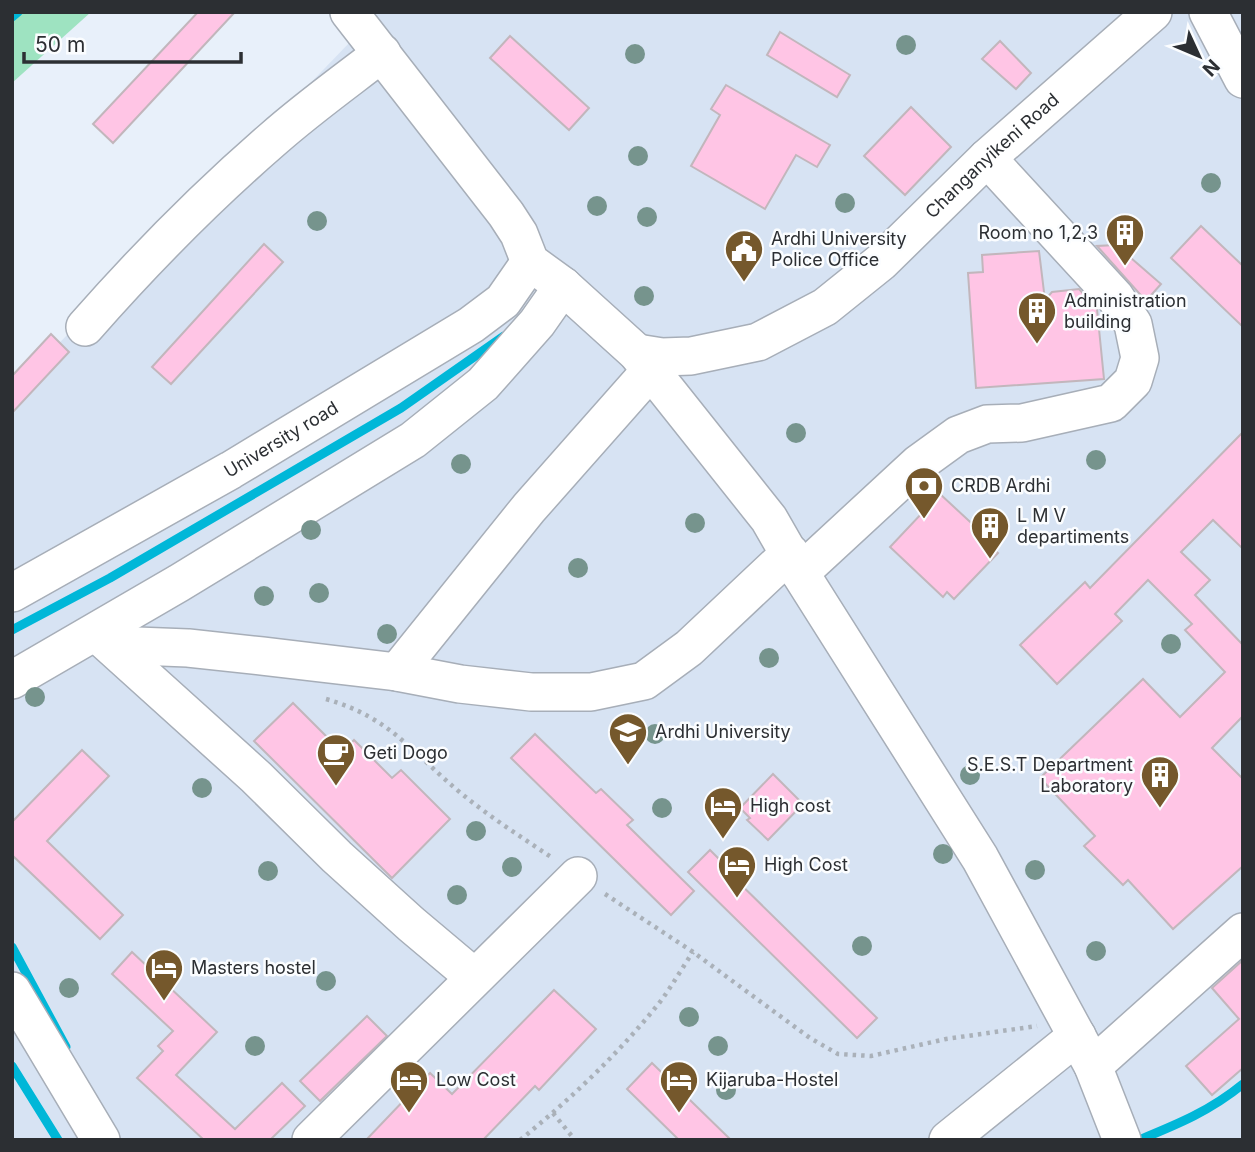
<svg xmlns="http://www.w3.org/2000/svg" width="1255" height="1152" font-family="Inter,sans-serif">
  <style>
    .built { fill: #d7e3f3 }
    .green { fill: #9ee3c1 }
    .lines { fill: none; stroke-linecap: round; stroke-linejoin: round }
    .stream { stroke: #00b7d8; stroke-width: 9 }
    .building { fill: #ffc5e5; stroke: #c2b6bc; stroke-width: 2 }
    .minor-casing { stroke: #a7aeb8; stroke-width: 40 }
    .path { stroke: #aab1b9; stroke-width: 4.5; stroke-dasharray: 3.5 5; stroke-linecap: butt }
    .minor { stroke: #fff; stroke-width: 37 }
    .tree { fill: #76948d }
    .labels { text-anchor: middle; stroke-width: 5; stroke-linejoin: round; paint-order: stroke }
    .street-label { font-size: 18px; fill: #2c2f33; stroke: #fbfdff }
    .poi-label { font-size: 18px; fill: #2c2f33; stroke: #fbfdff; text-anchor: start }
  </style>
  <rect width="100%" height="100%" fill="#e8f0fa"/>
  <path class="built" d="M379,12H1243V1140H12V392Z"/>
  <path class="green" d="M12,12H91L12,83Z"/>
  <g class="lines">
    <g class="stream">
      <path d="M12,17L18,12"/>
      <path d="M12,630L110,578L401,408L504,336"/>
      <path d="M12,947L66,1047"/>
      <path d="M12,1066L58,1140"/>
      <path d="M1139,1140C1178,1124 1210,1111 1243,1084"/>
    </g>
  </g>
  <g class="building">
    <path d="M198,12H235L113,143L93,124Z"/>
    <path d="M780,32L850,75L837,97L767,55Z"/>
    <path d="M510,36L589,108L569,130L490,58Z"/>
    <path d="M1000,41L1031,73L1016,89L982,59Z"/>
    <path d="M726,85L830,145L817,167L796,155L765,209L691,166L720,115L711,109Z"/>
    <path d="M911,107L951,147L905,195L864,156Z"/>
    <path d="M1201,226L1243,266V327L1171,258Z"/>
    <path d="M264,244L283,262L171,384L152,367Z"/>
    <path d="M1116,245L1161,284L1146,301L1097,246Z"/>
    <path d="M1039,251L1045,300L1052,292L1079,289L1097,309L1104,379L976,388L968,273L983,272L982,255Z"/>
    <path d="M51,334L69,352L12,413V376Z"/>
    <path d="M1243,432V549L1213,520L1181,552L1210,580L1195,595L1243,645V716L1212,748L1243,779V866L1173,929L1128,880L1123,885L1084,846L1095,836L1040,778L1143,679L1180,717L1225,672L1185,630L1192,624L1148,580L1115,614L1122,621L1057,684L1020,645L1085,582L1090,588Z"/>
    <path d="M940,494L994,544L991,547L998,553L954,599L947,592L943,597L890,547Z"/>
    <path d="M293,703L342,752L354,740L392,778L401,770L450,819L392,878L254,741Z"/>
    <path d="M535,734L596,793L601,789L633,820L627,825L694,891L671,915L511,758Z"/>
    <path d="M82,750L109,776L47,841L123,915L100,939L12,855V822Z"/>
    <path d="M773,774L803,804L768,840L747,820L750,818L740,808Z"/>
    <path d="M710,850L728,868L726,870L877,1018L857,1038L688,872Z"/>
    <path d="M132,952L217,1032L176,1075L235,1129L282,1083L305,1106L270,1140H204L137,1078L163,1051L158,1046L173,1031L112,974Z"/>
    <path d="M1243,960V1068L1212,1095L1186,1066L1239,1019L1212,988Z"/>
    <path d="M554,990L596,1029L539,1090L535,1086L483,1140H366L430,1073L452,1094Z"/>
    <path d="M367,1016L387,1036L320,1101L300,1081Z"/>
    <path d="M652,1063L731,1140H679L627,1089Z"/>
  </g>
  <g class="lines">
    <g class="minor-casing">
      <g id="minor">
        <path d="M349,12L506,214L519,234L530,262L563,286L637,353L769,519L800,573L980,858L1093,1066L1122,1140"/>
        <path d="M1208,12L1243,79"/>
        <path d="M85,327C143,261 206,197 273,139C308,108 346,81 382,53"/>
        <path id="s1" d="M637,353L662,357L691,356L758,342L825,307L881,262L987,158L1153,12"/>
        <path d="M800,573L918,464L958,435L987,424L1022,423L1111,403L1133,381L1140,358L1133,324L1115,297L987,158"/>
        <path id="s2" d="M12,593L231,470L471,325L503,301L530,262"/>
        <path d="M102,638L256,777L337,857L411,924L474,977"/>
        <path d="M111,645L188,648L262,656L397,672L460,684L531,692H591L644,681L689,648L790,553"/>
        <path d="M397,672L529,508L651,370"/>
        <path d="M12,680L179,583L413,440L483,384L537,323L563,286"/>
        <path d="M12,991L101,1140"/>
        <path d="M1093,1066L1243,932"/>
        <path d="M311,1140L578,876"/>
        <path d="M948,1140L1077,1036"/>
      </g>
    </g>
    <g class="path">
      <path d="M326,699C392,718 413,754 462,794C490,817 521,837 551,857"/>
      <path d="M605,894L693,952L810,1038L838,1054L871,1056L946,1039L1037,1026"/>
      <path d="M553,1113L575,1140"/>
      <path d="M520,1140C571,1099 619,1053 660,1002C672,986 682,968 693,952"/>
    </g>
    <use href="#minor" class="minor"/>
  </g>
  <g class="tree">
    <circle cx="906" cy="45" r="10"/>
    <circle cx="635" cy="54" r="10"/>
    <circle cx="638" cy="156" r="10"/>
    <circle cx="1211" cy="183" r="10"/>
    <circle cx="845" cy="203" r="10"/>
    <circle cx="597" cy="206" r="10"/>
    <circle cx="647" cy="217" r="10"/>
    <circle cx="317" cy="221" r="10"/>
    <circle cx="644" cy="296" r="10"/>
    <circle cx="796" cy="433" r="10"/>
    <circle cx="1096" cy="460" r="10"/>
    <circle cx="461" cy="464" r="10"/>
    <circle cx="695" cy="523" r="10"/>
    <circle cx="311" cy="530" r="10"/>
    <circle cx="578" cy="568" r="10"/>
    <circle cx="319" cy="593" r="10"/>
    <circle cx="264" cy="596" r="10"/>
    <circle cx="387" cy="634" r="10"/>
    <circle cx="1171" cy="644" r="10"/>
    <circle cx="769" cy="658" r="10"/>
    <circle cx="35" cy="697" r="10"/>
    <circle cx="655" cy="734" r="10"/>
    <circle cx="970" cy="775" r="10"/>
    <circle cx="202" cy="788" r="10"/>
    <circle cx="662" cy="808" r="10"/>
    <circle cx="476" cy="831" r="10"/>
    <circle cx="943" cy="854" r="10"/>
    <circle cx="512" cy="867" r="10"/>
    <circle cx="1035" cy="870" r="10"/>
    <circle cx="268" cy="871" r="10"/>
    <circle cx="457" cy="895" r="10"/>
    <circle cx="862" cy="946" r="10"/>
    <circle cx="1096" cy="951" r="10"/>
    <circle cx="326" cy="981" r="10"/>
    <circle cx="69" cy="988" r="10"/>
    <circle cx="689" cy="1017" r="10"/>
    <circle cx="255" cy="1046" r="10"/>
    <circle cx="718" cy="1046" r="10"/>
    <circle cx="726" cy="1090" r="10"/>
  </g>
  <defs>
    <g id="building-pin" transform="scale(2.0125)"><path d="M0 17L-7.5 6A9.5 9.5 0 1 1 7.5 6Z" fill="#75582c" stroke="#fbfdff"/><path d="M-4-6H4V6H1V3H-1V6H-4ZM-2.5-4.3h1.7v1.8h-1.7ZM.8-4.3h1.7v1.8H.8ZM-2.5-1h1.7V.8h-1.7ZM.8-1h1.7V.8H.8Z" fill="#fff"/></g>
    <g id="civic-pin" transform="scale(2.0125)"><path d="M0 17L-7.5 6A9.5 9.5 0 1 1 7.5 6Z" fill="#75582c" stroke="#fbfdff"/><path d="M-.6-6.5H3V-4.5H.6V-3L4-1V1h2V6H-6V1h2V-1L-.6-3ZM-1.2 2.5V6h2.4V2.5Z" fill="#fff"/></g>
    <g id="bank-pin" transform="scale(2.0125)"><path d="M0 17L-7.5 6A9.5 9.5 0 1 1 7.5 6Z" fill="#75582c" stroke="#fbfdff"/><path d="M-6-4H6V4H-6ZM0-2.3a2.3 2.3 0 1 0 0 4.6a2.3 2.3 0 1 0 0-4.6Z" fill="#fff"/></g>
    <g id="university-pin" transform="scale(2.0125)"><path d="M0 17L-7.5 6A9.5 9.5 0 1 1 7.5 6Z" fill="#75582c" stroke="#fbfdff"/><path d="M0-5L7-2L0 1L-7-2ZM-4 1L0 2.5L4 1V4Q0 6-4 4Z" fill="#fff"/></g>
    <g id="cafe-pin" transform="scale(2.0125)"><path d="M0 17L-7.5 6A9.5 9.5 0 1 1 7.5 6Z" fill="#75582c" stroke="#fbfdff"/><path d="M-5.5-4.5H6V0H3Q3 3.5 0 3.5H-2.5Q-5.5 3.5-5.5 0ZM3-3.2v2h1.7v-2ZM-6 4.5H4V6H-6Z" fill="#fff"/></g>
    <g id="hotel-pin" transform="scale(2.0125)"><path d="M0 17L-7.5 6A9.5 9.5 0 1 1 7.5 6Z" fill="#75582c" stroke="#fbfdff"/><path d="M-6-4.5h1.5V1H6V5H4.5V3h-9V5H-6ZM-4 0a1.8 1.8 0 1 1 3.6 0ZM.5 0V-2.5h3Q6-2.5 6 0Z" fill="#fff"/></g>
  </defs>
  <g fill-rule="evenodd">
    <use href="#building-pin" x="1125" y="233"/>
    <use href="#civic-pin" x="744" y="249"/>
    <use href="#building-pin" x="1037" y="311"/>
    <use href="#bank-pin" x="924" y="486"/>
    <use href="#building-pin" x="990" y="526"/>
    <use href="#university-pin" x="628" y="732"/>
    <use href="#cafe-pin" x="336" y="753"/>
    <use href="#building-pin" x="1160" y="775"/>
    <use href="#hotel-pin" x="723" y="806"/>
    <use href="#hotel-pin" x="737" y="865"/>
    <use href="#hotel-pin" x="164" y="968"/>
    <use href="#hotel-pin" x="409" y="1080"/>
    <use href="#hotel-pin" x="679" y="1080"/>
  </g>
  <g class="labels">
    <g class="street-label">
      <text dy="6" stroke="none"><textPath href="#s1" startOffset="424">Changanyikeni Road</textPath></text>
      <text dy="6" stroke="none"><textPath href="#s2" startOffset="310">University road</textPath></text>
    </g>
    <g class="poi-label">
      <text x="1098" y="239" text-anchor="end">Room no 1,2,3</text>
      <text x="771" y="245">Ardhi University<tspan x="771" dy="21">Police Office</tspan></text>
      <text x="1064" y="307">Administration<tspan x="1064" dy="21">building</tspan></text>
      <text x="951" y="492">CRDB Ardhi</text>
      <text x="1017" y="522">L M V<tspan x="1017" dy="21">departiments</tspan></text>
      <text x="655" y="738">Ardhi University</text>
      <text x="363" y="759">Geti Dogo</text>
      <text x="1133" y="771" text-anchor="end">S.E.S.T Department<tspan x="1133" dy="21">Laboratory</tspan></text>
      <text x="750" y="812">High cost</text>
      <text x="764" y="871">High Cost</text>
      <text x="191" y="974">Masters hostel</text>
      <text x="436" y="1086">Low Cost</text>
      <text x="706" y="1086">Kijaruba-Hostel</text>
    </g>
  </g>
  <rect width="1255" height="1152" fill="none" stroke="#2c2f33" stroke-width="28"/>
  <g transform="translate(1199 56) rotate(134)" stroke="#fbfdff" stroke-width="5" paint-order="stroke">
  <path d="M0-5L12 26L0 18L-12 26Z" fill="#2c2f33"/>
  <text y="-10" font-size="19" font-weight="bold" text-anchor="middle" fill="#2c2f33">N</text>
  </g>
  <path d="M24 52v10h217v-10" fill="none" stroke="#2c2f33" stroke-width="3.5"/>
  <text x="35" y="52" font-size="21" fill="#2c2f33" stroke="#fbfdff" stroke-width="5" paint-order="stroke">50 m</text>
</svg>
